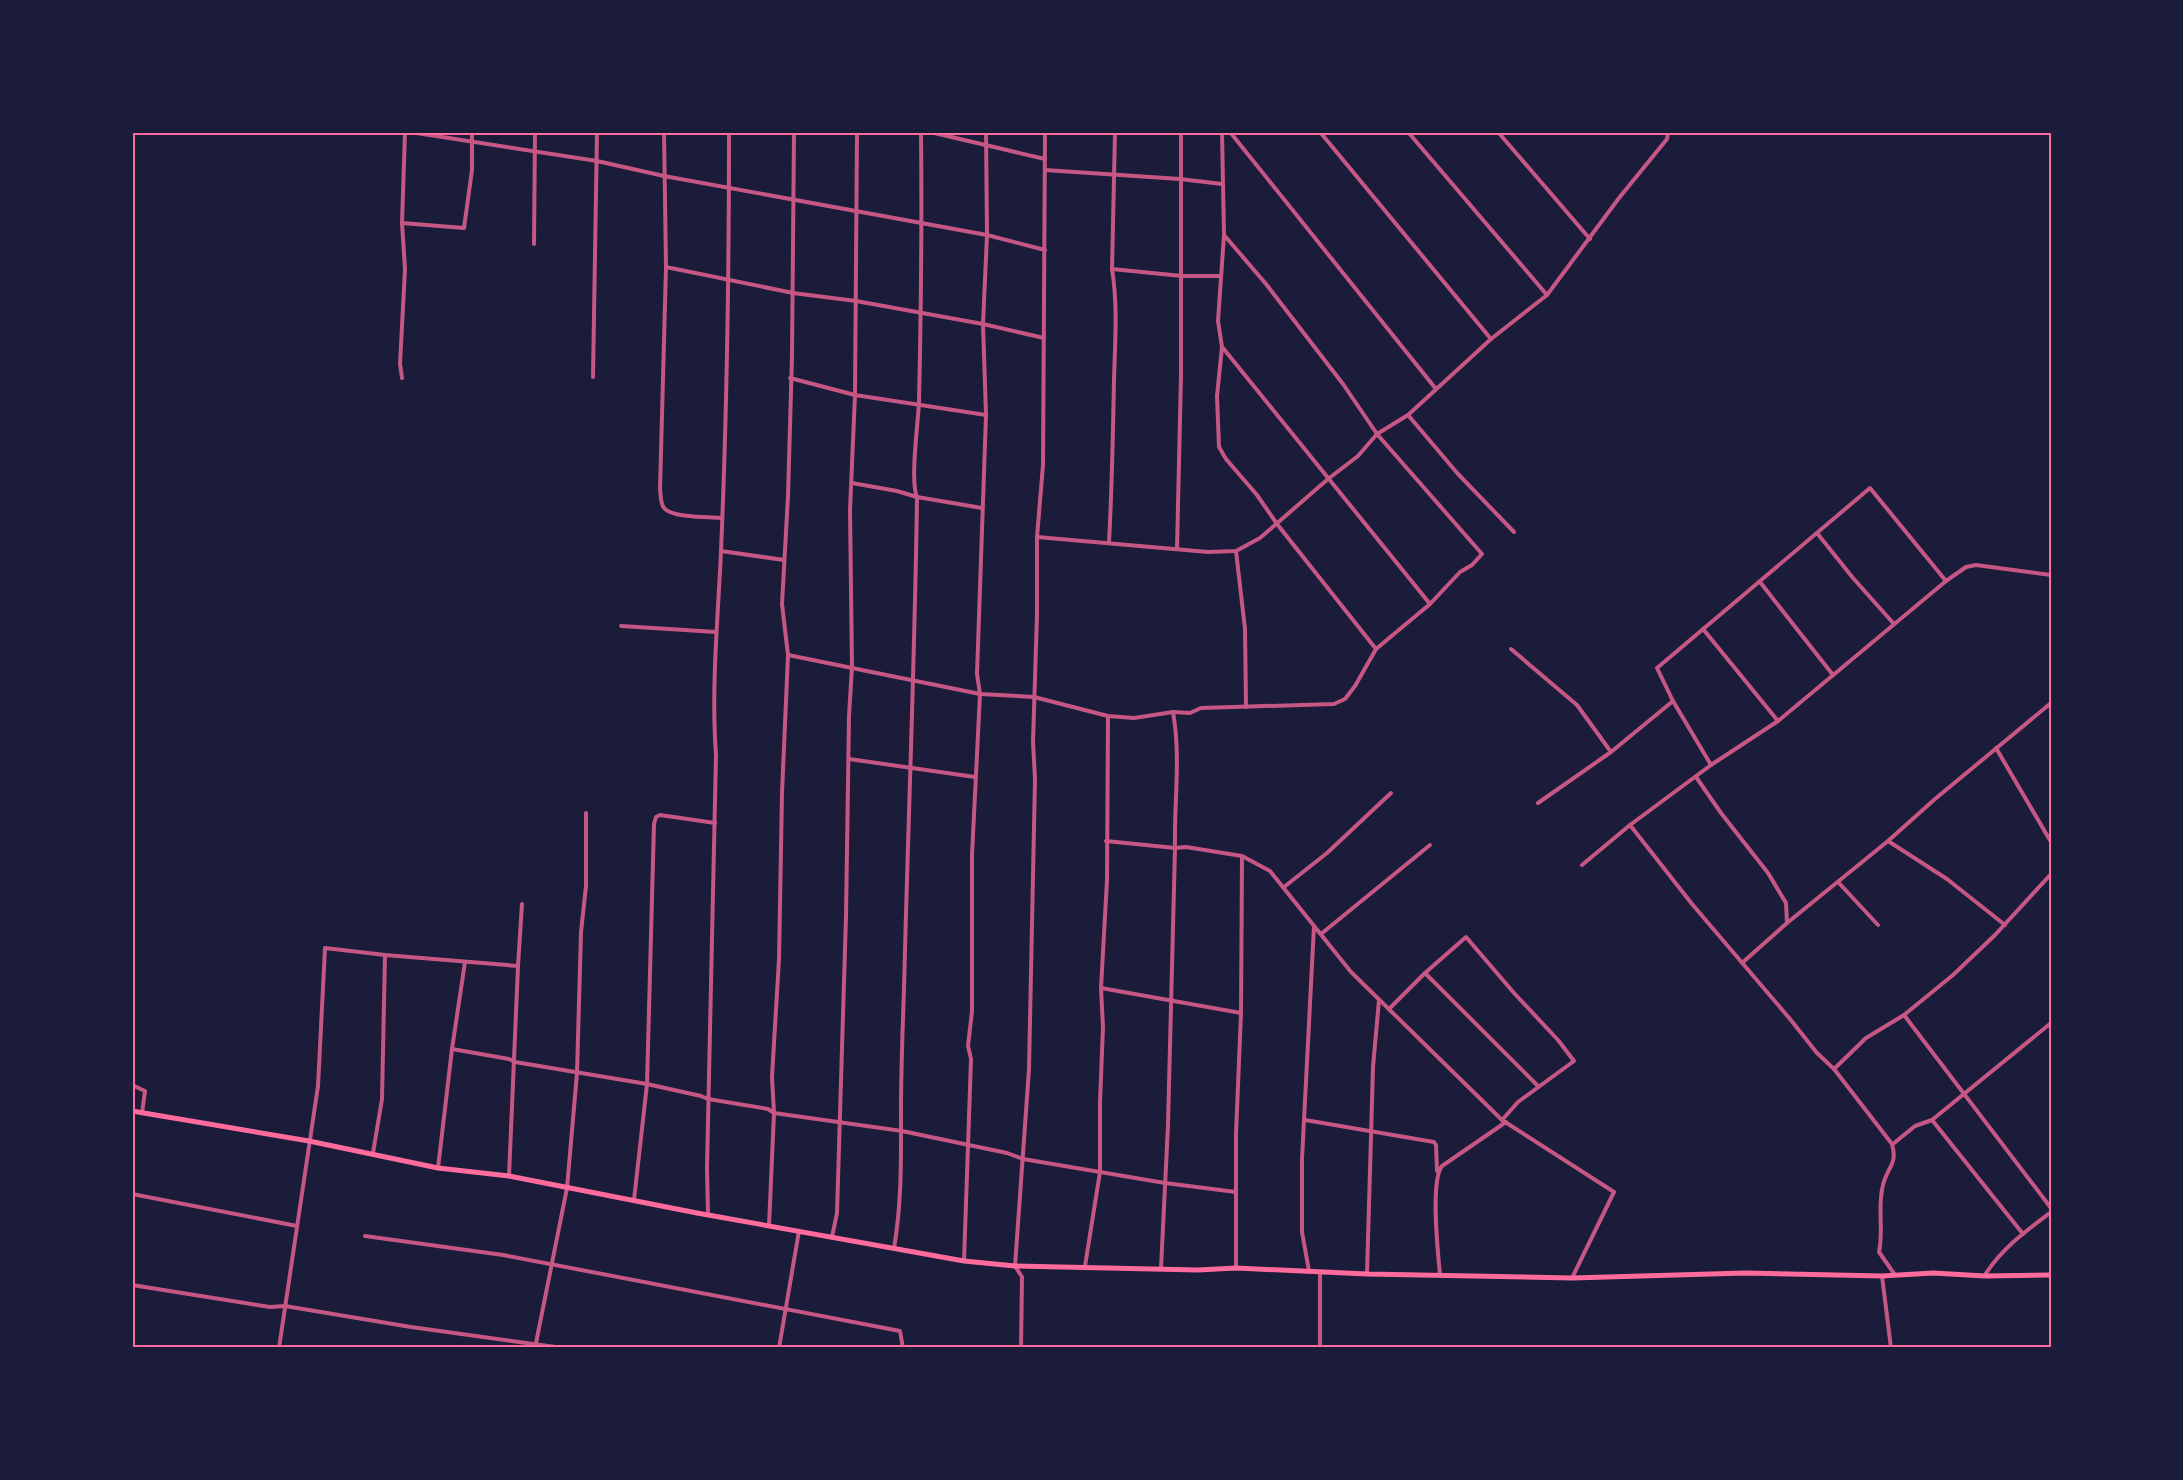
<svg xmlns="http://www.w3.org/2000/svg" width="2183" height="1480" font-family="'PT Sans',sans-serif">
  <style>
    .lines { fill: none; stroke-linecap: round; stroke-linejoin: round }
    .minor { stroke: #c65784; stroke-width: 4 }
    .secondary { stroke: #ff6b9d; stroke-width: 5 }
    .neatline { fill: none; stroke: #ff6b9d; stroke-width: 2 }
  </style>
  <rect width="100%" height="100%" fill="#1b1b3a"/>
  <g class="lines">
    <g class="minor">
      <path d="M410,132L597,161L664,176L987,235L1045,250"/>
      <path d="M664,132L666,267L660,489C661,495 660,503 664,508C672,518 709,517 722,518"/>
      <path d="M930,132L1045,159"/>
      <path d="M1222,132L1224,235L1218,321L1222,347L1217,396L1219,447L1226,459L1257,495L1277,524L1376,649"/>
      <path d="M1230,132L1436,389"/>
      <path d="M1320,132L1491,339"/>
      <path d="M1408,132L1547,295"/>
      <path d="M1498,132L1590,239"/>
      <path d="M1045,170L1180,179L1222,184"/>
      <path d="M402,223L464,228L472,170V132"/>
      <path d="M534,244L535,132"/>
      <path d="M666,267L793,293L856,301L983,324L1044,338"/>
      <path d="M1112,269L1182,276H1221"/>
      <path d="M1223,348L1430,604"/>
      <path d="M593,377L597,132"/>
      <path d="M402,378L400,364L405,269L402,223L405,132"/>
      <path d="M790,378L855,395L986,415"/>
      <path d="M1408,415L1458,474L1514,532"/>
      <path d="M852,483L897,491L917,497L982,508"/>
      <path d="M1817,533L1853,578L1894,624"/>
      <path d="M1037,537L1208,552L1236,551L1260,538L1328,479L1358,456L1377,434L1408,415L1491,339L1547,295L1619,198L1667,139L1668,132"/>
      <path d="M1109,542C1112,488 1113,434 1114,380C1115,343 1118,306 1112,269L1115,132"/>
      <path d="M1177,549L1181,375V132"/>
      <path d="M721,551L784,560"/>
      <path d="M1236,551L1245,629L1246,707"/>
      <path d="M1760,582L1833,675"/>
      <path d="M621,626L716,632"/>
      <path d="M1703,629L1778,721"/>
      <path d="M1511,649L1577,705L1611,752"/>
      <path d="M788,655L980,694L1034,697L1108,716L1134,718L1173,712L1190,713L1201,708L1334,704L1345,699L1355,686L1376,649L1430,604L1460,572L1472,565L1482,554L1377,434L1343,384L1266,284L1224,235"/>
      <path d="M1996,748L2051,842"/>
      <path d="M849,759L975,777"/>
      <path d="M1711,765L1673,701L1657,668L1870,488L1946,581"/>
      <path d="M1696,777L1721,813L1768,873L1786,903L1787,923"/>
      <path d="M1538,803L1611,752L1673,701"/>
      <path d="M1630,825L1692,904L1790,1019L1817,1053L1834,1069L1892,1144C1898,1165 1887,1167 1883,1185C1877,1207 1884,1230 1879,1252L1895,1275"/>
      <path d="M1106,841L1175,848L1186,847L1242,856L1270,871L1351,972L1502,1120L1614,1192L1572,1278"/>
      <path d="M1888,841L1947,879L2005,925"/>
      <path d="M1582,865L1630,825L1711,765L1778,721L1946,581L1966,567L1976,565L2051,575"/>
      <path d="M1838,882L1878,925"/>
      <path d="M1284,887L1327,853L1391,793"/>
      <path d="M1321,934L1430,845"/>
      <path d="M1742,963L1787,923L1888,841L1935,799L2051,703"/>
      <path d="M1425,973L1538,1086"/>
      <path d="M1101,988L1241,1013"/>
      <path d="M1389,1009L1425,973L1466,937L1514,993L1558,1040L1574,1061L1518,1102L1502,1120"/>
      <path d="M1904,1015L2051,1208"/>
      <path d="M452,1049L509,1059L515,1062L647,1084L701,1096L708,1099L768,1109L774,1113L902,1131L1007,1153L1023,1159L1165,1183L1236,1192"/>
      <path d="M1834,1069L1866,1038L1904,1015L1953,975L1995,935L2051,874"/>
      <path d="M132,1085L145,1091L142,1113"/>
      <path d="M1305,1120L1434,1142L1436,1145L1437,1171"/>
      <path d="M1932,1120L2023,1234"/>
      <path d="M1893,1144L1915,1126L1932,1120L2051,1023"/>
      <path d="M373,1153L382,1099L385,955"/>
      <path d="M438,1168L452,1049L465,962"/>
      <path d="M509,1176L518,966L522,904"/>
      <path d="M132,1194L297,1226"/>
      <path d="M634,1200L647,1084L654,824L656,817L660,815L715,823"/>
      <path d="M708,1215L707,1168L716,755C711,687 718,619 721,551C727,411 729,272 729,132"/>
      <path d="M769,1226L774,1113L772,1077L779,959L782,793L788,655L782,604L788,496L792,356L794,132"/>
      <path d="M365,1236L503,1255L900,1331L903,1348"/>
      <path d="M832,1237L837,1213L846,916L849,716L852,667L850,510L855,395L857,132"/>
      <path d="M894,1248C902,1202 901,1156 901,1109C901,1056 904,1003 905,950C909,799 915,648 917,497C910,481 918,424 919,402C921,312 922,222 921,132"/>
      <path d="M964,1261L971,1059L968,1046L972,1011V855L980,694L977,674L986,415L983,324L987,235L986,132"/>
      <path d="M1085,1266L1100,1172V1102L1103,1027L1101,988L1107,880L1108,716"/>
      <path d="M1161,1268L1168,1125L1175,848C1174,802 1181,757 1173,712"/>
      <path d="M1236,1268V1134L1241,1013L1242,856"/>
      <path d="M1309,1271L1302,1232V1159L1314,926"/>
      <path d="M1320,1272V1348"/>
      <path d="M1367,1274L1373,1067L1379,1000"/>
      <path d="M1440,1275C1438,1253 1430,1181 1442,1166L1506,1122"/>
      <path d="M1985,1275C2001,1249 2027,1230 2051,1212"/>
      <path d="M1882,1276L1891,1348"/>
      <path d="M132,1285L270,1307L285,1306L411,1327L563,1348"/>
      <path d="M279,1348L318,1086L325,948L385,955L518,966"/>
      <path d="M535,1348L567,1188L577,1073L581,932L586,886V813"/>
      <path d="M779,1348L799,1231"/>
      <path d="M1021,1348L1022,1277L1015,1266L1029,1069L1035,779L1033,742L1037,614V537L1043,465L1045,132"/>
    </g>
    <path class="secondary" d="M132,1111L309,1141L438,1168L509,1176L697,1213L964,1261L1015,1266L1198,1270L1236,1268L1367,1274L1572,1278L1745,1273L1882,1276L1933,1273L1985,1276L2051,1275"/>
  </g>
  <rect width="2183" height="1480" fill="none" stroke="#1b1b3a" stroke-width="267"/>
  <rect x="134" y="134" width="1916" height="1212" class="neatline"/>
</svg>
